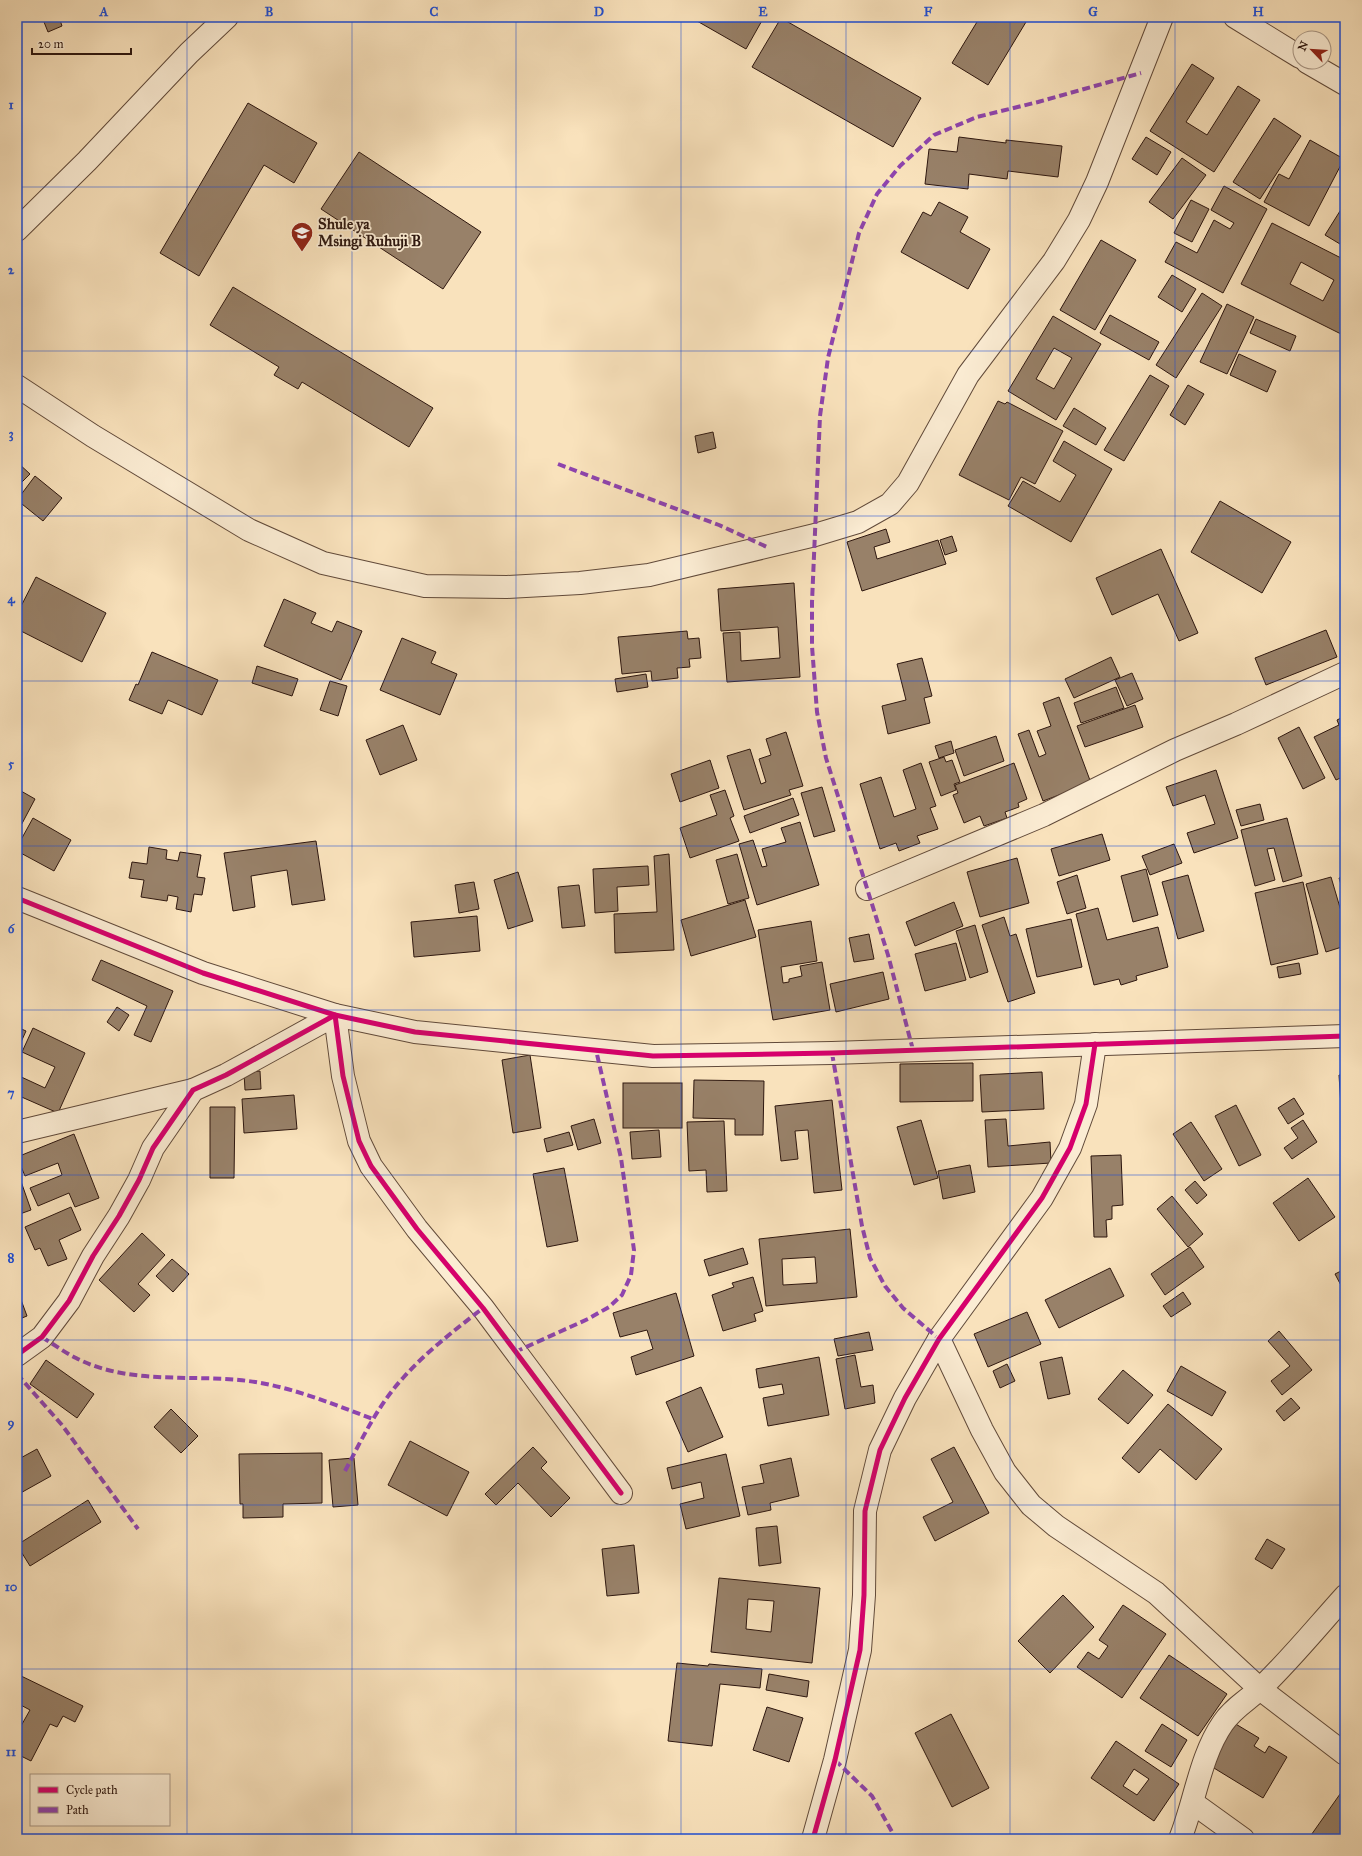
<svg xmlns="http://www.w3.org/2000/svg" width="1362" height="1856" font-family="'IM FELL Great Primer',serif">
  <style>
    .building { fill: #988169; stroke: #2e170f; fill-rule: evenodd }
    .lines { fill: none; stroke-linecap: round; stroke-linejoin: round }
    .minor-casing { stroke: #614a3a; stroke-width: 24 }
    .minor { stroke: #fbecd3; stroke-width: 22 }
    .quiet { stroke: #8e44ad; stroke-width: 4; stroke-dasharray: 8 4; stroke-linecap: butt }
    .cycleway-casing { stroke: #fbecd3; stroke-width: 8 }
    .cycleway { stroke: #d6006c; stroke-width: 5 }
    .grid { fill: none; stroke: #1d4ed8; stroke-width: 1; stroke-opacity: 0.55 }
    .labels { text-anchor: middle; stroke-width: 3.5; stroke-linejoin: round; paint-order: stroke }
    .poi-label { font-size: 15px; font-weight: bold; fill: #2e170f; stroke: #fbecd3; text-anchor: start }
    .neatline { fill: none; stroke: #1d4ed8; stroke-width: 1.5 }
    .grid-label { font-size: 13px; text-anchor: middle; font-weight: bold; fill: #1d4ed8 }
  </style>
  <rect width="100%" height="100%" fill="#f9e2bc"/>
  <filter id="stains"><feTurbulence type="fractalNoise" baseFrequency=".005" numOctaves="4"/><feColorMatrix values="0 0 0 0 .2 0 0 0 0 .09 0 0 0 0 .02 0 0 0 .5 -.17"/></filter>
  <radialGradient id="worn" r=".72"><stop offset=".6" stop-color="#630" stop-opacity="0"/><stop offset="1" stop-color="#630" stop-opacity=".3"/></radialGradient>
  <g class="building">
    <path d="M42,17H59L62,26L48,32Z"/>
    <path d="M690,17H764L746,49Z"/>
    <path d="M980,17H1029L988,85L952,63Z"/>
    <path d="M781,18L921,98L893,147L752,67Z"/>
    <path d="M1192,64L1214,78L1186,122L1207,135L1238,86L1260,100L1214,172L1150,131Z"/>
    <path d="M248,103L317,143L294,183L264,165L199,276L160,253Z"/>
    <path d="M1274,118L1301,136L1260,199L1233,182Z"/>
    <path d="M959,137L1006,143V140L1062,146L1058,177L1008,171L1007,179L969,174L968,189L925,184L929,149L957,152Z"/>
    <path d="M1146,137L1171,152L1157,175L1132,159Z"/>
    <path d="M1310,140L1344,159L1309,226L1264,202L1279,174L1289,179Z"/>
    <path d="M359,152L481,232L443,289L321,209Z"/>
    <path d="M1182,158L1206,175L1173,219L1149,202Z"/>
    <path d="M1224,186L1267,209L1223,293L1165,262L1176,242L1197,253L1214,220L1230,229L1234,223L1211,210Z"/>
    <path d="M1191,200L1209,209L1192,242L1174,233Z"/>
    <path d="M939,202L968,217L960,232L990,249L968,289L901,252L923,212L931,216Z"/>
    <path d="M1345,203V247L1325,235Z"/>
    <path d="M1272,223L1345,260V336L1241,284ZM1301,262L1334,280L1323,301L1290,284Z"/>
    <path d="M1101,240L1136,260L1095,330L1060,310Z"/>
    <path d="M1172,275L1196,289L1182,312L1158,297Z"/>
    <path d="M233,287L433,408L409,447L302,382L298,389L274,375L279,367L210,325Z"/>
    <path d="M1202,293L1222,306L1176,378L1156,365Z"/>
    <path d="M1227,304L1254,317L1227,374L1200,362Z"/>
    <path d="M1110,315L1159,342L1149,360L1100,333Z"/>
    <path d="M1053,316L1101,344L1056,420L1008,391ZM1054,348L1072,358L1054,389L1036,379Z"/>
    <path d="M1256,319L1296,336L1290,351L1250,333Z"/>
    <path d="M1239,354L1276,371L1267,392L1230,375Z"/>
    <path d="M1150,375L1169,386L1124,461L1104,450Z"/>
    <path d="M1188,385L1204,394L1185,425L1170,415Z"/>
    <path d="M998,401L1005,404L1007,402L1063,431L1035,484L1021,477L1009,500L959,475Z"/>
    <path d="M1074,408L1106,428L1096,445L1063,426Z"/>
    <path d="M713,432L716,448L698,453L695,436Z"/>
    <path d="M1064,441L1112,469L1071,542L1008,506L1023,481L1060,502L1076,475L1053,461Z"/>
    <path d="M17,462L30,474L17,487Z"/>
    <path d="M35,476L62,498L43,521L17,500Z"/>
    <path d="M1220,501L1291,542L1262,593L1191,552Z"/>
    <path d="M886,529L890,542L874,547L877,559L938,540L946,564L862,591L847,542Z"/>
    <path d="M952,536L957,551L945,555L940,540Z"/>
    <path d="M1161,549L1198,633L1179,641L1158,594L1112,615L1096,578Z"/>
    <path d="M36,577L106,613L82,662L17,629V614Z"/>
    <path d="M794,583L800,677L727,682L723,633L740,632L741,661L780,658L778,627L721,631L718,589Z"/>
    <path d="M284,599L316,613L311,623L332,632L337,621L362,631L341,680L264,646Z"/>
    <path d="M1326,630L1337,657L1266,685L1255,658Z"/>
    <path d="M687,631L688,639L699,638L701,658L689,659L690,667L677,668L678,678L652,681L651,671L622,674L618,637Z"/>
    <path d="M402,638L436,652L431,663L457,674L440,715L380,690Z"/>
    <path d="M152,652L218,680L202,715L168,700L162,714L129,700L136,684L138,685Z"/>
    <path d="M1111,657L1120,677L1074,698L1065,679Z"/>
    <path d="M922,658L932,696L924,698L930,723L888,734L882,706L906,700L897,664Z"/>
    <path d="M257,666L298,679L292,696L252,683Z"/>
    <path d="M1132,673L1143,699L1127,706L1115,680Z"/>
    <path d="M646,674L648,687L617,692L615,679Z"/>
    <path d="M330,681L347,686L338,716L320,710Z"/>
    <path d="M1116,687L1124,708L1081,723L1074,703Z"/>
    <path d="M1059,697L1091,783L1043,801L1018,734L1029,730L1039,757L1046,754L1037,731L1051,726L1043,703Z"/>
    <path d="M1135,705L1143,727L1085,747L1077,726Z"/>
    <path d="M1345,716V776L1336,780L1314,737L1339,725L1337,720Z"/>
    <path d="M403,725L417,760L380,775L366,740Z"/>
    <path d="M1299,727L1325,778L1303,789L1278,738Z"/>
    <path d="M786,732L803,786L789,790L791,795L744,810L727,756L750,749L761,784L766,782L759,759L771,755L766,739Z"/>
    <path d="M996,736L1004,761L964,776L955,750Z"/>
    <path d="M951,741L954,753L939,758L935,746Z"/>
    <path d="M944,757L946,762L952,760L960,782L954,784L956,790L941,796L929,762Z"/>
    <path d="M710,760L719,788L680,802L671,774Z"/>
    <path d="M921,763L936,806L930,808L938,829L917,836L920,843L899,851L896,843L880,849L860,784L881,777L894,817L916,809L903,770Z"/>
    <path d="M1014,763L1027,799L1018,803L1019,807L1005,812L1007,818L984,826L980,816L964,823L953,795L958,793L955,785Z"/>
    <path d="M1216,770L1238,838L1194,853L1187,833L1215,824L1205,795L1173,806L1166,787Z"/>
    <path d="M822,787L835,831L814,837L801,793Z"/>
    <path d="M725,790L734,816L730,818L739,841L690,858L680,828L717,815L710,795Z"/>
    <path d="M21,791L35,799L17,833V798Z"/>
    <path d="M793,798L799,815L750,833L744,816Z"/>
    <path d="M1260,804L1264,820L1241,826L1236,810Z"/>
    <path d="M33,818L71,840L54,871L17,851V847Z"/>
    <path d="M1287,818L1302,876L1283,882L1274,848L1267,849L1275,880L1255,886L1241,830Z"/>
    <path d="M800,822L819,885L757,905L739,844L753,840L762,867L767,866L762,849L786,842L781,828Z"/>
    <path d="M1102,834L1110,860L1059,876L1051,849Z"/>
    <path d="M316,841L325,900L292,905L287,870L251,876L255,907L233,911L224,853Z"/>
    <path d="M1174,844L1182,863L1150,875L1142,856Z"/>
    <path d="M149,847L167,850L166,859L178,861L180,852L201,855L197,877L205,878L202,895L194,894L191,912L176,909L178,897L168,895L167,901L141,897L144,880L129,878L132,862L147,864Z"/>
    <path d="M669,854L674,950L615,953L614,914L657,912L654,856Z"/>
    <path d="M737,854L749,898L728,904L716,860Z"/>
    <path d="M1017,858L1029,903L980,917L967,872Z"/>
    <path d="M648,866L649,885L617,887L618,911L595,913L593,869Z"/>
    <path d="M1146,869L1158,915L1133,922L1121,876Z"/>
    <path d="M518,872L533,921L508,929L494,880Z"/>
    <path d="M1077,875L1086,908L1067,914L1057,882Z"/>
    <path d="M1188,875L1204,931L1178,939L1162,882Z"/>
    <path d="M1345,876V898L1339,878Z"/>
    <path d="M1331,877L1341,911L1345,910V946L1326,952L1306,884Z"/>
    <path d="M474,882L479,909L459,913L455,885Z"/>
    <path d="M1303,882L1318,954L1271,965L1255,893Z"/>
    <path d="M579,885L585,926L562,928L558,887Z"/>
    <path d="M745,900L756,937L691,956L681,920Z"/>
    <path d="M954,902L963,926L915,946L906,922Z"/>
    <path d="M1098,908L1107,940L1158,927L1168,967L1136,976L1137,980L1121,985L1119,979L1094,985L1076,914Z"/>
    <path d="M477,916L480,951L414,957L411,922Z"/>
    <path d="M1004,917L1010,936L1016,934L1035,993L1008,1002L982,925Z"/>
    <path d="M1071,919L1082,967L1037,977L1026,929Z"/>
    <path d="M811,921L817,961L781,967L783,983L789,982V979L802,976L800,966L822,962L830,1010L773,1020L758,930Z"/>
    <path d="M975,925L988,972L970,978L956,931Z"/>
    <path d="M869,934L874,959L854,962L849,938Z"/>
    <path d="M956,943L966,980L925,991L915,954Z"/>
    <path d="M101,960L173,991L151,1042L134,1035L147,1006L92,980Z"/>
    <path d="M1299,963L1301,974L1279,978L1277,967Z"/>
    <path d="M883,972L889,999L836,1012L830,984Z"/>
    <path d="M117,1007L129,1015L119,1031L107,1022Z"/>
    <path d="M17,1027L26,1031L17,1051Z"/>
    <path d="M33,1028L85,1053L58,1113L17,1095V1075L45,1088L55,1067L22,1052Z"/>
    <path d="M530,1055L541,1128L513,1133L502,1060Z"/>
    <path d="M973,1063V1101L900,1102V1064Z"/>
    <path d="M260,1071L261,1089L245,1090L244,1073Z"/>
    <path d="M1042,1072L1044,1109L982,1112L980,1075Z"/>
    <path d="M1339,1075H1345V1122H1342Z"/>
    <path d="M694,1080L764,1081L763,1135H735V1119L693,1118Z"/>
    <rect x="623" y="1083" width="59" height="45"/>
    <path d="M294,1095L297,1129L244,1133L242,1099Z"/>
    <path d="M1294,1098L1304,1114L1288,1124L1278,1108Z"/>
    <path d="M832,1100L842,1190L814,1193L808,1130L795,1131L798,1159L781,1161L775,1106Z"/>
    <path d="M1236,1105L1261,1155L1239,1166L1215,1116Z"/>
    <path d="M210,1107H235L234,1178H210Z"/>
    <path d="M594,1119L601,1143L578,1150L571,1126Z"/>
    <path d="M1006,1119L1008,1146L1050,1142L1051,1163L988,1167L985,1120Z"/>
    <path d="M921,1120L938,1178L914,1185L897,1127Z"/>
    <path d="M1303,1120L1317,1142L1292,1159L1284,1148L1298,1138L1291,1128Z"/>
    <path d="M724,1121L727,1191L707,1192L706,1170L689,1171L687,1122Z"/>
    <path d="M1191,1122L1222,1169L1204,1181L1173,1134Z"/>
    <path d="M659,1130L661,1157L632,1159L630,1132Z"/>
    <path d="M569,1132L573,1145L547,1152L544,1139Z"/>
    <path d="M74,1134L99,1198L75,1207L69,1193L38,1206L30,1188L62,1175L58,1163L25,1176L17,1157Z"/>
    <path d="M1121,1155L1123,1205L1112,1206V1219L1106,1220L1107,1237H1094L1091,1156Z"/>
    <path d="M970,1165L975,1192L943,1199L938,1171Z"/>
    <path d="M564,1168L578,1241L547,1247L533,1174Z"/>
    <path d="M17,1170L31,1210L17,1215Z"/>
    <path d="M1308,1178L1335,1217L1299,1241L1273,1203Z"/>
    <path d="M1195,1181L1207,1195L1197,1204L1185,1190Z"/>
    <path d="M1172,1196L1203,1234L1188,1247L1157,1209Z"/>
    <path d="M71,1207L81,1230L59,1240L67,1259L48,1266L40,1248L35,1250L25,1227Z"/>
    <path d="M850,1229L857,1297L766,1306L759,1239ZM815,1257L817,1283L783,1285L782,1259Z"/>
    <path d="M142,1233L165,1255L138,1284L150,1295L134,1312L99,1280Z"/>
    <path d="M1190,1247L1204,1267L1165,1295L1151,1274Z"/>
    <path d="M743,1248L748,1264L709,1276L704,1260Z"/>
    <path d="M172,1259L189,1274L173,1292L156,1276Z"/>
    <path d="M1110,1268L1124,1296L1059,1328L1045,1300Z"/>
    <path d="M1345,1269V1293L1335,1274Z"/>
    <path d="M753,1277L763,1311L754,1314L756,1321L723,1331L712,1295L734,1287L732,1283Z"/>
    <path d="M17,1289L27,1316L17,1320Z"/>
    <path d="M1183,1292L1191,1304L1171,1317L1163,1306Z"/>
    <path d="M676,1293L694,1356L636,1375L631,1357L653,1349L647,1330L620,1337L613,1313Z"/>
    <path d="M1027,1312L1041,1344L988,1367L974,1334Z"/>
    <path d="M1279,1331L1312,1370L1282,1395L1271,1381L1290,1366L1268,1341Z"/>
    <path d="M869,1332L873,1350L838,1356L834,1339Z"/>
    <path d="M855,1355L861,1387L873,1385L875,1403L845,1409L836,1359Z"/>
    <path d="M819,1357L829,1415L768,1426L763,1398L784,1394L782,1384L759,1388L756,1369Z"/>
    <path d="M1062,1357L1070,1394L1048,1399L1040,1362Z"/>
    <path d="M46,1360L94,1394L77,1418L30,1384Z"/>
    <path d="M1007,1364L1015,1381L1000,1388L993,1371Z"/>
    <path d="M1181,1366L1226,1392L1212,1416L1167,1391Z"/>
    <path d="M1123,1370L1153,1395L1128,1424L1098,1399Z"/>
    <path d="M701,1387L723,1437L688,1452L666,1402Z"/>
    <path d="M1291,1398L1300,1408L1284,1421L1276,1411Z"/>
    <path d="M1168,1404L1222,1449L1196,1480L1160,1449L1139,1473L1122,1458Z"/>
    <path d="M171,1409L198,1436L181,1453L154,1427Z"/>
    <path d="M410,1441L469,1472L447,1516L388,1485Z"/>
    <path d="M533,1447L547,1462L541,1468L570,1498L551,1517L518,1483L496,1505L485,1494Z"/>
    <path d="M954,1447L989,1513L935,1541L923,1517L953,1502L931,1459Z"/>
    <path d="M37,1449L51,1476L17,1495V1460Z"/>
    <path d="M322,1453V1503L283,1504V1517L243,1518V1504H240L239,1454Z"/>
    <path d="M726,1454L740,1516L686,1529L680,1504L704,1498L701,1482L672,1489L667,1468Z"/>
    <path d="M354,1458L358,1505L333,1507L329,1460Z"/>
    <path d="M791,1458L799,1496L770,1503L771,1510L748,1515L742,1487L764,1483L760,1465Z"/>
    <path d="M88,1500L101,1522L30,1566L17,1545Z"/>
    <path d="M777,1526L781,1563L759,1566L756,1528Z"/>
    <path d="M1267,1539L1285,1549L1272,1569L1255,1559Z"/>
    <path d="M634,1545L639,1593L607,1596L602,1549Z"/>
    <path d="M719,1578L820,1588L812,1663L711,1652ZM748,1599L774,1601L771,1632L746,1629Z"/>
    <path d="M1063,1595L1094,1627L1050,1673L1018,1641Z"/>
    <path d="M1123,1605L1166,1634L1122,1698L1077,1667L1088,1652L1099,1659L1108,1646L1099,1640Z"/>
    <path d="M1169,1655L1227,1694L1198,1736L1140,1698Z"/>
    <path d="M677,1663L708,1666L709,1664L762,1669L760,1688L720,1684L712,1746L668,1741Z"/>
    <path d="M17,1674L83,1706L75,1722L63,1716L57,1727L50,1724L31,1761L17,1754V1733L30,1710L17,1703Z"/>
    <path d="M769,1674L809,1681L807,1697L766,1690Z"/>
    <path d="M767,1707L803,1718L789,1762L753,1750Z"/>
    <path d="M951,1714L989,1788L952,1807L915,1733Z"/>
    <path d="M1234,1723L1259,1738L1254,1746L1265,1753L1269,1746L1287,1757L1263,1798L1209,1765Z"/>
    <path d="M1162,1724L1187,1740L1171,1767L1145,1751Z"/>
    <path d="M1116,1741L1179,1784L1154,1821L1091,1778ZM1134,1769L1149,1779L1137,1795L1123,1786Z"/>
    <path d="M1345,1787V1825L1341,1830L1345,1832V1839H1311L1309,1838Z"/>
  </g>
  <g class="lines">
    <g class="minor-casing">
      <g id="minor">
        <path d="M1235,17L1300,57"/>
        <path d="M1307,62L1345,84"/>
        <path d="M17,230L87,161L189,53L227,17"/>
        <path d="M17,386L93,436L249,530L323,563L425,586L507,587L580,583L649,575L815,535L858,522L890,504L908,483L968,375L1054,261L1079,220L1097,182L1162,17"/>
        <path d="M867,889L1044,815L1175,750L1236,724L1345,673"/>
        <path d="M17,898L203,973L335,1015L415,1032L653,1056L832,1053L1345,1036"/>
        <path d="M17,1132L193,1090"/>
        <path d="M939,1339L982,1430L1005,1472L1031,1505L1056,1526L1156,1593L1260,1689L1345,1754"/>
        <path d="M17,1355L42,1337L69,1301L93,1256L119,1216L139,1180L153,1148L193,1090L226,1075L335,1015L343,1076L359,1141L371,1166L417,1229L483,1308L621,1493"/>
        <path d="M1193,1803L1243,1839"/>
        <path d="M813,1839L835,1760L860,1650L864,1595L865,1511L880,1450L905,1398L939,1339L1042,1198L1070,1148L1086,1104L1095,1044"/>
        <path d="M1180,1839C1195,1802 1200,1756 1223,1723C1233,1708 1248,1700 1261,1688C1291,1659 1317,1627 1345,1596"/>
      </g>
    </g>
    <use href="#minor" class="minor"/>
    <g class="quiet">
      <path d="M558,464L719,525L767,547"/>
      <path d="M913,1050L888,955L826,758L817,712L812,646V602L820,416L828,358L859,233L877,194L900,166L934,135L977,117L1038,102L1141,73"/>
      <path d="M832,1053L862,1226L870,1258L885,1286L903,1308L939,1339"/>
      <path d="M42,1337C53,1344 64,1352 76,1358C126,1384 185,1375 239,1380C285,1384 330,1403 373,1419"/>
      <path d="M515,1352L588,1319L609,1307L622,1295L631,1275L634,1250L621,1158L596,1050"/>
      <path d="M17,1374L62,1425L138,1529"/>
      <path d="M345,1471C362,1439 378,1405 403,1378C427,1351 455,1330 483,1308"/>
      <path d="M835,1760L872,1796L896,1839"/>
    </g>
    <g class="cycleway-casing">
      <g id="cycleway">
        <path d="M17,898L203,973L335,1015L415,1032L653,1056L832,1053L1345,1036"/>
        <path d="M17,1355L42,1337L69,1301L93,1256L119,1216L139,1180L153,1148L193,1090L226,1075L335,1015L343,1076L359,1141L371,1166L417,1229L483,1308L621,1493"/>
        <path d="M813,1839L835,1760L860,1650L864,1595L865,1511L880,1450L905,1398L939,1339L1042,1198L1070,1148L1086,1104L1095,1044"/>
      </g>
    </g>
    <use href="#cycleway" class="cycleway"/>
  </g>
  <path class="grid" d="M187,17V1839M352,17V1839M516,17V1839M681,17V1839M846,17V1839M1010,17V1839M1175,17V1839M17,187H1345M17,351H1345M17,516H1345M17,681H1345M17,846H1345M17,1010H1345M17,1175H1345M17,1340H1345M17,1505H1345M17,1669H1345"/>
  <defs>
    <g id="school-pin" transform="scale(1.15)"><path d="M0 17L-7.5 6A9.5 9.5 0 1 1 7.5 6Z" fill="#8f2418" stroke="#fbecd3"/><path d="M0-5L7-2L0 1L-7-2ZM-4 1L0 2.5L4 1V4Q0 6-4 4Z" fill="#fff"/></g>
  </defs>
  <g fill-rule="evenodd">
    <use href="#school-pin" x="302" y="233"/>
  </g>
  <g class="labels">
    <g class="poi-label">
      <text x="318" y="229">Shule ya<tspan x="318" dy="17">Msingi Ruhuji B</tspan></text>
    </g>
  </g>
  <rect width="1362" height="1856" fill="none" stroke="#f9e2bc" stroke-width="44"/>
  <rect x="30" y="1774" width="140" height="52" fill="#fbecd3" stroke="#a99785"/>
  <rect x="38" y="1787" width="20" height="6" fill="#d6006c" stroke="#a99785"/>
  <text x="66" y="1794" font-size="12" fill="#2e170f">Cycle path</text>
  <rect x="38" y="1807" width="20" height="6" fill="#8e44ad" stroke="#a99785"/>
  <text x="66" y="1814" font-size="12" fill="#2e170f">Path</text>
  <g transform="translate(1312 50) rotate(295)"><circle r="19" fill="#fbecd3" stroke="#a99785"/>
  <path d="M0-3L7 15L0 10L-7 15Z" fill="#8f2418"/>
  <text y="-6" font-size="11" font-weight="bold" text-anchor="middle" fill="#2e170f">N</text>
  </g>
  <path d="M32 48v6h99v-6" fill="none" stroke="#2e170f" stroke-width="2"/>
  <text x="38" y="48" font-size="12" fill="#2e170f" stroke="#fbecd3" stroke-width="3" paint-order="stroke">20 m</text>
  <rect x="22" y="22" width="1318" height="1812" class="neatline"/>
  <g class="grid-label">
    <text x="104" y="16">A</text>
    <text x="269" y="16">B</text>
    <text x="434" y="16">C</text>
    <text x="599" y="16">D</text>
    <text x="763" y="16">E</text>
    <text x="928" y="16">F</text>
    <text x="1093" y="16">G</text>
    <text x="1258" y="16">H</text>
    <text x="11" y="109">1</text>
    <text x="11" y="274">2</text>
    <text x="11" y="438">3</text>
    <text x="11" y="603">4</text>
    <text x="11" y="768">5</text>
    <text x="11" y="933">6</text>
    <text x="11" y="1097">7</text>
    <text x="11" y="1262">8</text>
    <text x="11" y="1427">9</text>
    <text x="11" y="1591">10</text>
    <text x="11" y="1756">11</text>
  </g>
  <rect width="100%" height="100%" filter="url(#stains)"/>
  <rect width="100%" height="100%" fill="url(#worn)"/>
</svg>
